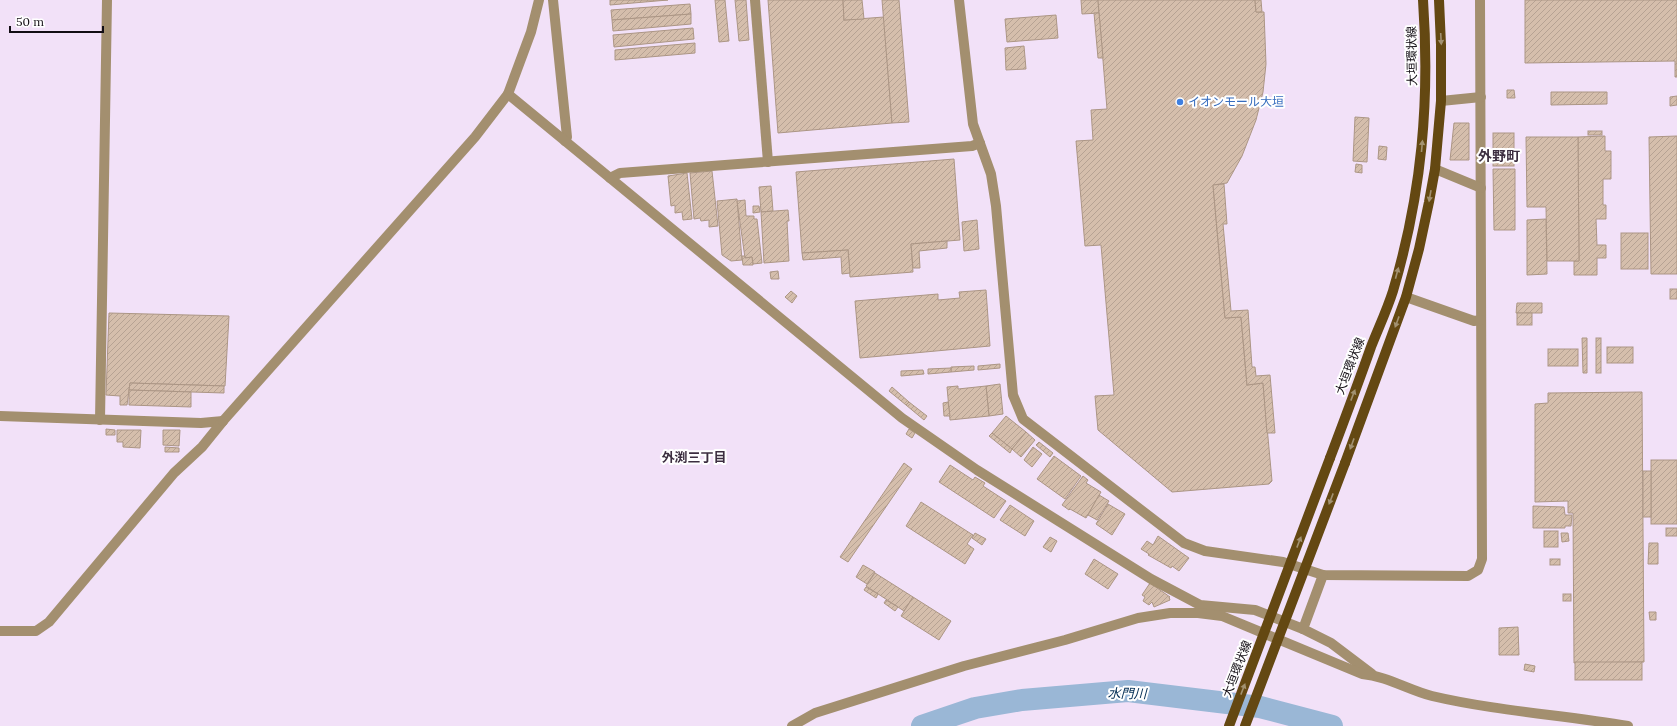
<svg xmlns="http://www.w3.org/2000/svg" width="1677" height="726" font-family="Lora,'Noto Sans JP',serif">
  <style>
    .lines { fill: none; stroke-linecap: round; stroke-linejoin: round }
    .river { stroke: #9ab7d6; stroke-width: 22 }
    .building { fill: url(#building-hatch); stroke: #ac9685 }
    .minor { stroke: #a38f6f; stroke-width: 10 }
    .tertiary { stroke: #a38f6f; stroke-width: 10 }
    .primary { stroke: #644812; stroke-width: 10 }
    .primary-bridge { stroke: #644812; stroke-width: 10 }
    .oneway { fill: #a29171 }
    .shop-dot { fill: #3f7fe0; stroke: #fff; stroke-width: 1.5 }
    .labels { text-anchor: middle; stroke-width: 4; stroke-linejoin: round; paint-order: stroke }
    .street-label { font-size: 12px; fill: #120d14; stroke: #fff }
    .shop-label { font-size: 12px; fill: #366cbe; stroke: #fff; text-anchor: start }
    .neighbourhood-label { font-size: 13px; font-weight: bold; fill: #3c2e40; stroke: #fff }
    .water-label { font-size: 13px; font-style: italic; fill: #002c53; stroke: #fff }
    .quarter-label { font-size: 14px; font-weight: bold; fill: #3c2e40; stroke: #fff }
  </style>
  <defs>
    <pattern id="building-hatch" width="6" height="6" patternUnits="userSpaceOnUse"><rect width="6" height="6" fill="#d5beac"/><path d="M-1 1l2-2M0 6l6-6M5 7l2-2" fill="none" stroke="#b6a293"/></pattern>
  </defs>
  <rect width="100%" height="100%" fill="#f2e1f8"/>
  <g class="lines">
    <path class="river" d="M922,726L975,708L1022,700L1128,691L1260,707L1332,726"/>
  </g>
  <g class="building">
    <path d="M610,0H668L610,5Z"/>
    <path d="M715,0H725L729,41L719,42Z"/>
    <path d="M735,0H746L749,40L739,41Z"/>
    <path d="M768,0H843L844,20L884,17L892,123L778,133Z"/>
    <path d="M843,0H862L864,19L844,20Z"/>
    <path d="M882,0H899L909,122L892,123Z"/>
    <path d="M1081,0H1098L1099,13L1082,14Z"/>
    <path d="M1098,0H1255L1256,12H1264L1266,64L1263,92L1256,120L1242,156L1227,183L1213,185L1225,318L1241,317L1247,385L1263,383L1272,481L1269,484L1172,492L1098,430L1095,396L1114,395L1101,245L1085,246L1076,141L1093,140L1091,110L1107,109Z"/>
    <path d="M1255,0H1261L1262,12H1256Z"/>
    <path d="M1525,0H1677V77H1675V61L1525,63Z"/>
    <path d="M690,4L691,14L612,20L611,10Z"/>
    <path d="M1094,13H1099L1103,58H1098Z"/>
    <path d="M691,14V24L613,31L612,20Z"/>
    <path d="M1056,15L1058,38L1007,42L1005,19Z"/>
    <path d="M693,28L694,39L614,47L613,35Z"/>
    <path d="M695,43V53L615,60V50Z"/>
    <path d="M1024,46L1026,69L1006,70L1005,48Z"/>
    <path d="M1507,90H1514L1515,98H1507Z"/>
    <path d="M1551,92H1607V104L1551,105Z"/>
    <path d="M1677,96V105L1670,106V97Z"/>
    <path d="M1355,117L1369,118L1367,162L1353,161Z"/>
    <path d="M1454,123H1469V160H1450Z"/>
    <rect x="1588" y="131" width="14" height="4"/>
    <rect x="1493" y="133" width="21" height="33"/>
    <path d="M1605,136V151H1611V179H1603V205H1606V219H1596L1597,245H1606V258H1597V275H1574V261H1579L1578,137Z"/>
    <path d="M1677,136V274H1651L1649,137Z"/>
    <path d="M1526,137H1578L1579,261H1547L1546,207H1527Z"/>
    <path d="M1379,146L1387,147L1386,160L1378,159Z"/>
    <path d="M954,159L960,240L911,244L913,272L850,277L848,250L802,253L796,172Z"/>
    <path d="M1356,164L1362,165V173L1355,172Z"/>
    <path d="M1493,169H1515V230H1494Z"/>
    <path d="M712,171L718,226L709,227V220L701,221L700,218L694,219L690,173Z"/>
    <path d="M687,173L692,219L683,220L682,212L675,213V205L671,206L668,176Z"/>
    <path d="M1224,184L1227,224H1223L1231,311L1248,310L1252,367H1255L1256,376L1270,375L1275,433H1267L1263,383L1247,385L1241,317L1225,318L1213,185Z"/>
    <path d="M771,186L773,211L761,212L759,187Z"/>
    <path d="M737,199L742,260L731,261L722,255L717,201Z"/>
    <path d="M745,200L746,216H754V219H757L762,263L753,264L752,257L745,258L737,201Z"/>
    <path d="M753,206H759L760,212L753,213Z"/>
    <path d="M788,210L789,221H787L789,261L764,263L761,212Z"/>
    <path d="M1546,219L1547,274L1527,275V220Z"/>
    <path d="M977,220L979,249L964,251L962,222Z"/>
    <rect x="1621" y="233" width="27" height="36"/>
    <path d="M947,241V248L919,251L920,268H913L911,244Z"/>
    <path d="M848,250L850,273L842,274L841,257L803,260L802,253Z"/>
    <path d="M742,256H745V258L752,257L753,265H743Z"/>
    <path d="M778,271L779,279H771L770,272Z"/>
    <rect x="1670" y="289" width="7" height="10"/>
    <path d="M986,290L990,346L860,358L855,301L938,294V300L960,298L959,292Z"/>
    <path d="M791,291L797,296L792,303L785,297Z"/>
    <path d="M1517,303H1542V313H1516Z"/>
    <path d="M109,313L229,316L225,386L130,383L127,405H120V396L106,395Z"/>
    <rect x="1517" y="313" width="15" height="12"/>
    <path d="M1582,338H1587V373H1583Z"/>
    <rect x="1596" y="338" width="5" height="35"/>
    <rect x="1607" y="347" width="26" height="16"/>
    <rect x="1548" y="349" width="30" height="17"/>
    <path d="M1000,364V368L978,370V366Z"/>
    <path d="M974,366V370L951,372V367Z"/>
    <path d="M951,368V372L928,374V369Z"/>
    <path d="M923,370L924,374L901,376V371Z"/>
    <path d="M130,383L224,386V393L129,390Z"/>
    <path d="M1000,384L1003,414L989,416L986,386Z"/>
    <path d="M958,386V389L986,386L989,416L950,420L947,387Z"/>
    <path d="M892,387L909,402L906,405L889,391Z"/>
    <path d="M129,390L191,392V407L129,405Z"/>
    <path d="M1642,392L1644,662L1574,663L1573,513H1568V501L1535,502V404L1548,403V393Z"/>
    <path d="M909,402L927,416L924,420L906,405Z"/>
    <path d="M948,402L950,416H944L943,403Z"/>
    <path d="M1006,416L1026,432L1012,449L992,433Z"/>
    <path d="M106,429L115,430V435H106Z"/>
    <path d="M909,429L915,433L912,438L906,434Z"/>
    <path d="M117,430H141L140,448L123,447V442H117Z"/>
    <path d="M163,430H180L179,446L163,445Z"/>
    <path d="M1026,432L1035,440L1021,457L1012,449Z"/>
    <path d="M992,433L1012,449L1010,453L989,436Z"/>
    <path d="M1039,442L1053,453L1050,457L1036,445Z"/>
    <path d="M165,447L179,448V452H165Z"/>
    <path d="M1033,447L1042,454L1032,467L1024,460Z"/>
    <path d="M1054,456L1081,476L1065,499L1037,479Z"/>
    <rect x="1651" y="460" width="26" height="64"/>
    <path d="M904,463L912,469L848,562L840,557Z"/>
    <path d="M950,465L973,480L975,477L985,483L983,486L1006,501L994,518L939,482Z"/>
    <rect x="1643" y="471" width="8" height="46"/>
    <path d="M1083,476L1088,480L1086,483L1101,492L1086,518L1070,509L1069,510L1062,505Z"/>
    <path d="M1099,495L1109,501L1097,520L1088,515Z"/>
    <path d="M921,502L973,535L967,544L974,549L965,564L906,526Z"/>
    <path d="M1108,504L1125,514L1112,535L1096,524Z"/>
    <path d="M1010,505L1034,521L1025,536L1000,520Z"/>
    <path d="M1533,506L1564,507L1565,515H1572L1571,526H1565V528H1533Z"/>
    <rect x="1666" y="528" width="11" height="8"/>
    <rect x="1544" y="531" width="14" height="16"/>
    <path d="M975,533L986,539L982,545L972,538Z"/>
    <path d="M1561,533H1568L1569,541L1562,542Z"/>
    <path d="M1158,536L1189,558L1179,571L1172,566L1171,568L1148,555L1149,554L1141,549L1147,541L1153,545Z"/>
    <path d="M1050,537L1057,541L1051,552L1043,547Z"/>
    <path d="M1649,543H1658V564H1648Z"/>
    <path d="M1094,559L1118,574L1108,589L1085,574Z"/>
    <rect x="1550" y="559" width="10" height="6"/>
    <path d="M863,565L875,572L867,584L856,577Z"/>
    <path d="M875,573L913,597L904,611L866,586Z"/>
    <path d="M1150,583L1170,597H1169L1170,600L1154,607L1152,602L1149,605L1143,601L1145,597L1142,595Z"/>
    <path d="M866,587L878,594L876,598L864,590Z"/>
    <rect x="1563" y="594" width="8" height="7"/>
    <path d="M913,597L951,621L939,640L901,616Z"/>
    <path d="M886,600L898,607L895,611L884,603Z"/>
    <path d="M1649,612H1656V620H1650Z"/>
    <path d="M1518,627L1519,655H1499V628Z"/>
    <rect x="1575" y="662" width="67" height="18"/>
    <path d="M1525,664L1535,666L1534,672L1524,670Z"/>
  </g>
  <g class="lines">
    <g class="minor">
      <path d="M553,0L567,137L565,141"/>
      <path d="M755,0L768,162"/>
      <path d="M959,0L973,124L991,174L996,206L1013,395L1023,419L1184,543L1205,551L1283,562L1323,575L1468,576L1478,570L1482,559L1480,0"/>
      <path d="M508,94L902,418L977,470L1151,579L1200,605L1255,610L1303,629"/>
      <path d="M1441,101L1481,97"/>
      <path d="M1435,169L1481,188"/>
      <path d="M610,178L620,173L972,146L980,143"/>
      <path d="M1406,297L1474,321L1481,320"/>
      <path d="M0,416L201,423L223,421"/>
      <path d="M100,420L107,0"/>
      <path d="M1323,575L1303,629L1331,643L1372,674"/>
      <path d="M0,631H36L49,622L174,473L202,447L223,421"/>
      <path d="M792,726L815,713L964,666L1065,640L1138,618L1170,613H1198L1222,616L1362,674C1387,676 1408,690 1432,696C1496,711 1563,715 1628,726"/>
    </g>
    <path class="tertiary" d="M223,421L475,137L508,94L531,32L539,0"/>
    <g class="primary">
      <path d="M1330,458C1344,421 1358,384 1371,347C1378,329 1387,310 1393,291C1422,193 1430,101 1423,0"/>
      <path d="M1345,463L1406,297L1419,249L1429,202L1435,169L1441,101V45L1439,0"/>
    </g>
    <g class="primary-bridge">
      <path d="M1229,726L1330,458"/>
      <path d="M1245,726L1345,463"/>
    </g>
  </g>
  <defs><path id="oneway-solid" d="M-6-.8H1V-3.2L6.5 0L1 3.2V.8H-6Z"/></defs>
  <g class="oneway">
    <use href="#oneway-solid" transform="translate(1441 39) rotate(87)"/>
    <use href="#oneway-solid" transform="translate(1422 146) rotate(-85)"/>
    <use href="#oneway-solid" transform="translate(1430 196) rotate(100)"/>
    <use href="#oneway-solid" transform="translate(1397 273) rotate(-75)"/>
    <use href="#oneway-solid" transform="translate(1397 322) rotate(110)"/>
    <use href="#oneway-solid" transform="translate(1353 395) rotate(-69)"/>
    <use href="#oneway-solid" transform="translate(1352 444) rotate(110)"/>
    <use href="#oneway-solid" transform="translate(1331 499) rotate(111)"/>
    <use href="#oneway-solid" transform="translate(1299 542) rotate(-69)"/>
    <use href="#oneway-solid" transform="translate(1243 689) rotate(-69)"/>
  </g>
  <circle class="shop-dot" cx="1180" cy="102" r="4"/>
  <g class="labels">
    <g class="street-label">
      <text transform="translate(1412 56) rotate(-91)" y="4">大垣環状線</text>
      <text transform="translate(1350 366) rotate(-69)" y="4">大垣環状線</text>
      <text transform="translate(1237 669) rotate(-69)" y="4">大垣環状線</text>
    </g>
    <g class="shop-label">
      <text x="1188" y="106">イオンモール大垣</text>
    </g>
    <g class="neighbourhood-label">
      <text x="694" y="462">外渕三丁目</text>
    </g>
    <g class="water-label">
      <text transform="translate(1127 693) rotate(1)" y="5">水門川</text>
    </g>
    <g class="quarter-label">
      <text x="1499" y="161">外野町</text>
    </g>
  </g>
  <path d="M10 26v6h93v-6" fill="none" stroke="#120d14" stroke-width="2"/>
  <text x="16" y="26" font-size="12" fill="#120d14" stroke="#ffffff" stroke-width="3" paint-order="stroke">50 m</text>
</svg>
